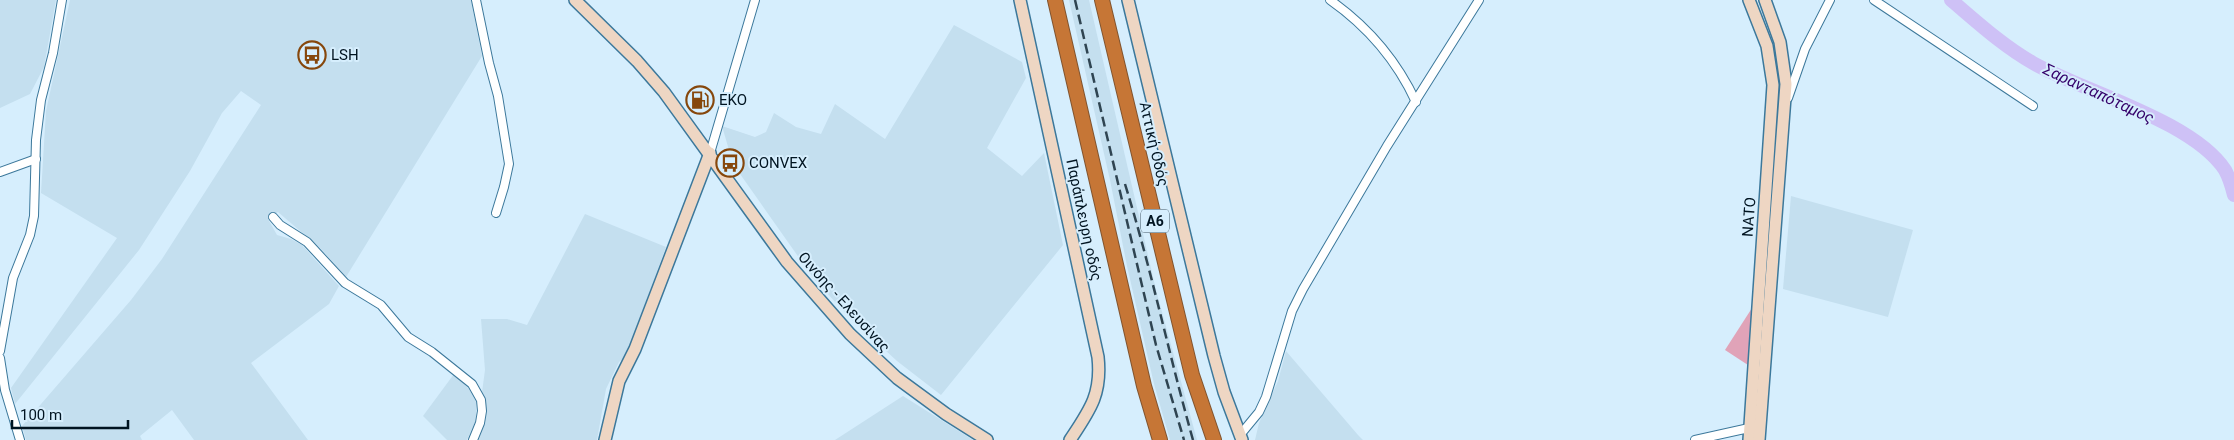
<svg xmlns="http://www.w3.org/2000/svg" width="2234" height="440" font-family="Roboto,sans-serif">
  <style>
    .built { fill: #c4dfef }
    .green { fill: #e0a3b8 }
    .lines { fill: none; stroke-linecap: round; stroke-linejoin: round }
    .river { stroke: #cec1f6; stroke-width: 14 }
    .street-casing { stroke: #3c789b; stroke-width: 10 }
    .secondary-casing { stroke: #3c789b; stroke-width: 14 }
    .highway-casing { stroke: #81542f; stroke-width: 16 }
    .street { stroke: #fff; stroke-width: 8 }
    .secondary { stroke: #eed6c3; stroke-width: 11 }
    .highway { stroke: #c67636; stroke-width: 14 }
    .rail { stroke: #2f4451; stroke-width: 2.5; stroke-dasharray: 10 5; stroke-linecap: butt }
    .labels { text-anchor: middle; stroke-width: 4; stroke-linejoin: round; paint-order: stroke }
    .shield { fill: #d6eefd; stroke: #405563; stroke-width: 1 }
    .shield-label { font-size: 14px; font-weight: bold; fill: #001421 }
    .poi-label { font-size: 15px; fill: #001421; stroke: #d6eefd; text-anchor: start }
    .street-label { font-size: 15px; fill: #001421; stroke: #d6eefd }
    .water-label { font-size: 16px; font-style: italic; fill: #34006a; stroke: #d6eefd }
  </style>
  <rect width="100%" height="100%" fill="#d6eefd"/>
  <g class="built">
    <path d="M0,0H56L44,67L30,94L0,108Z"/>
    <path d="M70,0H471L482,56L346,277L320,248L278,212L268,219L277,235L291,239L302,245L339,286L329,304L251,363L308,440H194L172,410L140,436L142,440H26L22,426L131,300L162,259L261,105L241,91L222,113L190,171L139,250L15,404L11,388L117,238L41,193L46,111Z"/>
    <path d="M1069,0H1089L1156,290L1197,440H1170L1154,384L1127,266L1110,180Z"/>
    <path d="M954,25L1022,62L1026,78L987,148L1022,176L1044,153L1063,245L941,395L897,361L850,318L814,279L733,164L722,126L755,137L766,132L774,113L796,127L821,134L835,104L885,139Z"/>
    <path d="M1791,196L1913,230L1888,317L1783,289Z"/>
    <path d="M585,214L666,247L626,356L619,362L606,389L597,440H470L478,422L485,370L481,319H507L527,325Z"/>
    <path d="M1286,351L1358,435L1363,440H1255L1259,423L1278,381Z"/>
    <path d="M454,374L469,389L476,402V420L467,440H447L423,416Z"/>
    <path d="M903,396L973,440H835Z"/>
  </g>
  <path class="green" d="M1752,308L1748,365L1725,350Z"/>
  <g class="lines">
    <path class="river" d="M1951,0C1977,22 2003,46 2033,63C2085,92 2193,121 2225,170C2229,177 2232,187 2234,195"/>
    <g class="street-casing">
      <g id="street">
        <path d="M476,0L489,63L498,96L509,164L504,187L496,213"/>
        <path d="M1330,0C1367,26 1397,61 1416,102"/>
        <path d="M1874,0L2033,106"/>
        <path d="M1788,98L1805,49L1830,0"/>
        <path d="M710,153L755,0"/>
        <path d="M0,172L36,159"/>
        <path d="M273,217L280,225L307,242L345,283L381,305L408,337L432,352L472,384L481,400L482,411L480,423L473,440"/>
        <path d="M0,351L13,278L30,235L34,216L36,140L41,100L53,53L62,0"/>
        <path d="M0,358L5,390L20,440"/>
        <path d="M1240,435L1259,412L1266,397L1292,311L1303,289L1387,146L1479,0"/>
        <path d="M1695,440L1749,428"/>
      </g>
    </g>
    <g class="secondary-casing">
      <g id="secondary">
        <path d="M575,0L637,61L664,92L787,262L850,334L897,378L946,414L987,440"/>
        <path d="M1020,0L1098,357C1102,394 1090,410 1070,440"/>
        <path d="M1128,0L1214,356L1224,392L1242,440"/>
        <path d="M605,440L619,381L635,349L710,153"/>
        <path d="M1749,440L1773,85L1767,46L1749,0"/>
        <path d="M1759,440L1786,84L1780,42L1765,0"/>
      </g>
    </g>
    <g class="highway-casing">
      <g id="highway">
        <path d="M1055,0L1144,386L1160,440"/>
        <path d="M1102,0L1192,375L1214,440"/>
      </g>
    </g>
    <use href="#street" class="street"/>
    <use href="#secondary" class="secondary"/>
    <use href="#highway" class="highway"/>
    <g class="rail">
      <path d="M1075,0L1156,345L1184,440"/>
      <path d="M1125,184C1151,268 1169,355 1193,440"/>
    </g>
  </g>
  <defs>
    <g id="bus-ring" transform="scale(1.4375)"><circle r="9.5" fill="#d6eefd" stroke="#86470c" stroke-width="1.5"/><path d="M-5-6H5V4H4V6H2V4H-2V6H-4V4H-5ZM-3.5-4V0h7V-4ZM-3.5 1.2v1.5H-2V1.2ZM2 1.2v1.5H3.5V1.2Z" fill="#86470c"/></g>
    <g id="fuel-ring" transform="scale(1.4375)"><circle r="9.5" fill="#d6eefd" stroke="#86470c" stroke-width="1.5"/><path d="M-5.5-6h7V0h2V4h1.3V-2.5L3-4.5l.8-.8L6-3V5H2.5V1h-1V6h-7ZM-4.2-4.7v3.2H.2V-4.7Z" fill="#86470c"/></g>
  </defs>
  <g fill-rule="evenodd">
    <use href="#bus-ring" x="312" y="55"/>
    <use href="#fuel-ring" x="700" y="100"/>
    <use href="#bus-ring" x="730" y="163"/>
  </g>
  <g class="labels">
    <rect class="shield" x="1141" y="209.5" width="28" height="23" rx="4"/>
    <g class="shield-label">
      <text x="1155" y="226">Α6</text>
    </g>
    <g class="poi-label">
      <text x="331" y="60">LSH</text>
      <text x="719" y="105">EKO</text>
      <text x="749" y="168">CONVEX</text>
    </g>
    <g class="street-label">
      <text transform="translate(1154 144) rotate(77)" y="5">Αττική Οδός</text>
      <text transform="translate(1749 217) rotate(-86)" y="5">ΝΑΤΟ</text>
      <text transform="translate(1084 220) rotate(78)" y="5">Παράπλευρη οδός</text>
      <text transform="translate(844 302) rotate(48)" y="5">Οινόης - Ελευσίνας</text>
    </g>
    <g class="water-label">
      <text transform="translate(2099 93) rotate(25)" y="6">Σαρανταπόταμος</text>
    </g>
  </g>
  <path d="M12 420v8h116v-8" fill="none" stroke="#001421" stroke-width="2.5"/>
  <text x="20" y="420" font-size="15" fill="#001421" stroke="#d6eefd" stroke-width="4" paint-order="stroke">100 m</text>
</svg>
